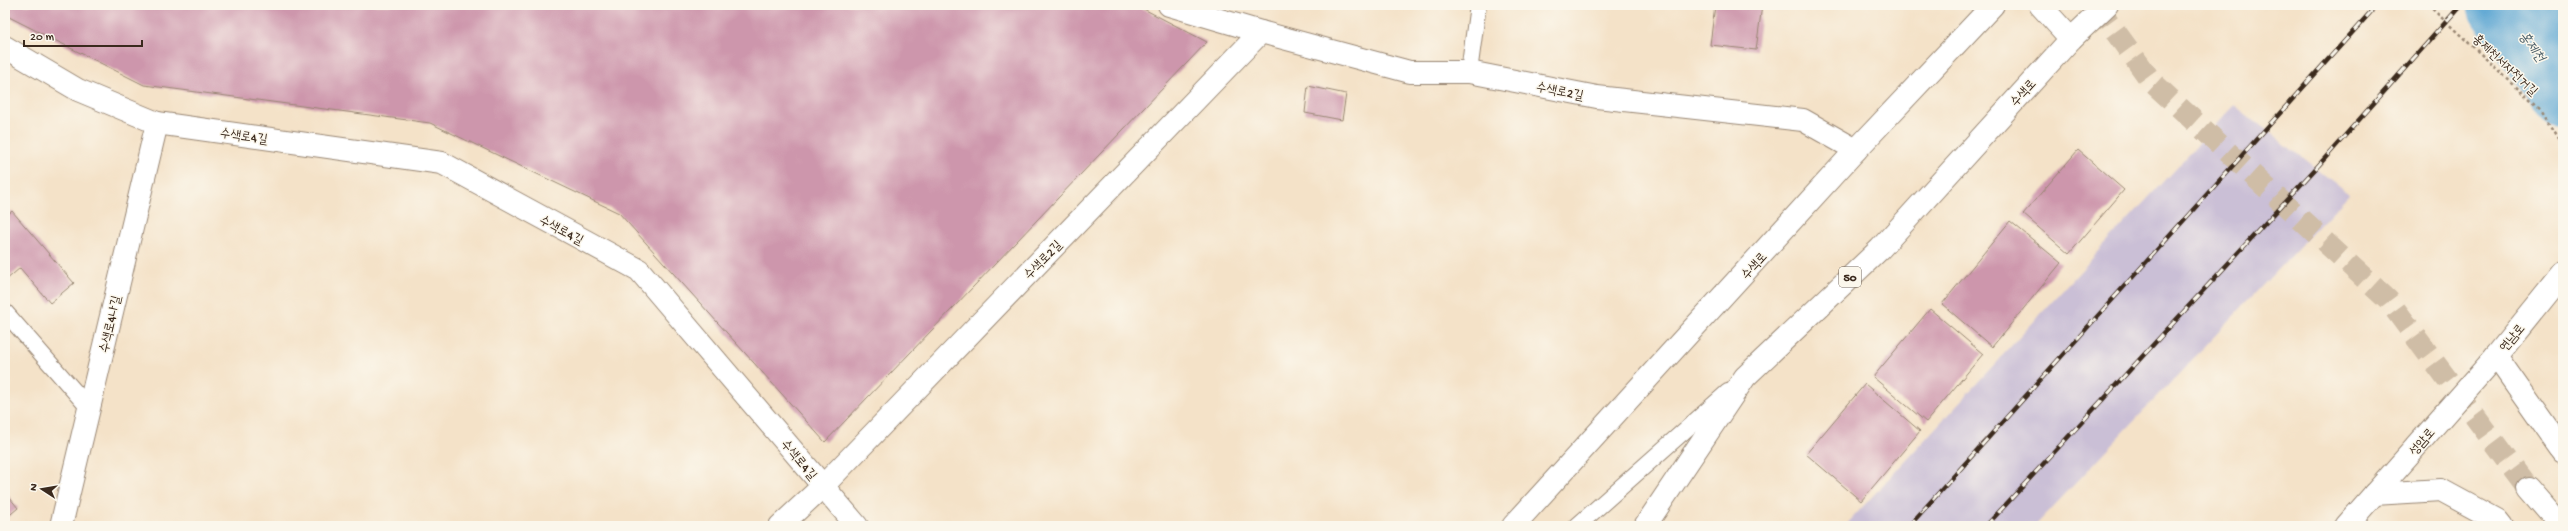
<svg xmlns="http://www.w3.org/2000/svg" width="2568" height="531" font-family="'Gochi Hand','Poor Story',sans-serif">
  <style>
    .industrial { fill: #cabfd6 }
    .water { fill: #5ba6d3; stroke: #4b6878 }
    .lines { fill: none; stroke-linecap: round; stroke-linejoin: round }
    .river { stroke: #5ba6d3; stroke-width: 71 }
    .building { fill: #cd96ac }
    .secondary-tunnel { stroke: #cfbda6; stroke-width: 22; stroke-dasharray: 22 11; stroke-linecap: butt }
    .service-casing { stroke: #988673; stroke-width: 18 }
    .minor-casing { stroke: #988673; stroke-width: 24 }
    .secondary-casing { stroke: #988673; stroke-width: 24 }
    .primary-casing { stroke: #988673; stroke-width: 24 }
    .path { stroke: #988673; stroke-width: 2.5; stroke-dasharray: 3 3; stroke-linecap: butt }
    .service { stroke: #fff; stroke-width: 16 }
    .minor { stroke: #fff; stroke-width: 22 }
    .secondary { stroke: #fff; stroke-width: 22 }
    .primary { stroke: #fff; stroke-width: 22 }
    .rail-casing { stroke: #3b2a1e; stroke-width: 4.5 }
    .rail { stroke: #fbf7ec; stroke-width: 3; stroke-dasharray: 9; stroke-linecap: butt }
    .labels { text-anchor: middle; stroke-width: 3; stroke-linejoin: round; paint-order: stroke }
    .shield { fill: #fbf7ec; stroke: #75685c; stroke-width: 1 }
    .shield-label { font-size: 12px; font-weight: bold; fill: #3b2a1e }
    .street-label { font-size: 13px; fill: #3b2a1e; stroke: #fbf7ec }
    .water-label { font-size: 14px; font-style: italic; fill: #485c66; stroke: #fbf7ec }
  </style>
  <rect width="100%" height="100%" fill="#fbf7ec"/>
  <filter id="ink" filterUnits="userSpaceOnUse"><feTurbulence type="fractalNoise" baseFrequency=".025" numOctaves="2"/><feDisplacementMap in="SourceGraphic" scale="8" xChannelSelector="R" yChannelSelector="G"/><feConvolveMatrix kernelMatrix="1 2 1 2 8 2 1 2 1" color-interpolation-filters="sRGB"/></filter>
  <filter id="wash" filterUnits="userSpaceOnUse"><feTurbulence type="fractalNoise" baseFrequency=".012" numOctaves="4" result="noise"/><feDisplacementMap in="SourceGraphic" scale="16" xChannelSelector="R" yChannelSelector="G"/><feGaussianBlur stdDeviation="0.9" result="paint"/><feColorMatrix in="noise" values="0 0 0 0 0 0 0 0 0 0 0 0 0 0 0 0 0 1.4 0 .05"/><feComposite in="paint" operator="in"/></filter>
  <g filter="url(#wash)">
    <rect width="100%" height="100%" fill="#f4e2c8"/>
    <path class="industrial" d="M2234,105L2349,194L2035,526H1845Z"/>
    <path class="water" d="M2509,5H2563V73Z"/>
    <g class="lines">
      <path class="river" d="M2503,5L2563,88"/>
    </g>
    <g id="blocks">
      <g class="building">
        <path d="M5,5H1136L1207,42L825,442L619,213L430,123L144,85L5,15Z"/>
        <path d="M1715,5H1762L1756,50L1710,45Z"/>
        <path d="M1308,86L1346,94L1342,120L1305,113Z"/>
        <path d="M2078,150L2124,190L2069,254L2023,214Z"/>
        <path d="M12,211L74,283L50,303L20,268L5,281V217Z"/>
        <path d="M2010,221L2061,263L1992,347L1942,304Z"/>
        <path d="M1930,309L1983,354L1926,422L1873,377Z"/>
        <path d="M1865,384L1920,431L1861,501L1806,454Z"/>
        <path d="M5,492L18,508L5,519Z"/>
      </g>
    </g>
  </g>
  <g filter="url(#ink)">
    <use href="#blocks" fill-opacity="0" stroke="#988673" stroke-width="1"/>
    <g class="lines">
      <path class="secondary-tunnel" d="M2096,5L2152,82L2388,300L2528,488"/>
      <g class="service-casing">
        <g id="service">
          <path d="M1469,72L1478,5"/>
          <path d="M5,312L89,408"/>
          <path d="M1577,526L1728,392"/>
        </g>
      </g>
      <g class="minor-casing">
        <g id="minor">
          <path d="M1169,5L1261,32L1410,72H1469L1597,97L1803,120L1856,150"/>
          <path d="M5,47L78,90L157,123L442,163L639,270L857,526"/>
          <path d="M61,526L157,123"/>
          <path d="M780,526L823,486L1261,32"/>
        </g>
      </g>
      <g class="secondary-casing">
        <g id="secondary">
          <path d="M2040,5L2071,39"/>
          <path d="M2496,356L2563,451"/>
          <path d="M2528,488L2561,526"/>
          <path d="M2374,494L2441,490L2498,521L2502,526"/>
          <path d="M2346,526L2496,356L2563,273"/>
        </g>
      </g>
      <g class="primary-casing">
        <g id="primary">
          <path d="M1513,526L1856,150L1993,5"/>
          <path d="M1645,526L1745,377L1880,249L2071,39L2107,5"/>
        </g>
      </g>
      <path class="path" d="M2428,5L2542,111L2563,145"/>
      <use href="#service" class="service"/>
      <use href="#minor" class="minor"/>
      <use href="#secondary" class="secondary"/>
      <use href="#primary" class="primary"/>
      <g class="rail-casing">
        <g id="rail">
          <path d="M1909,526L2377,5"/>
          <path d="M1986,526L2318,166L2461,5"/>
        </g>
      </g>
      <use href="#rail" class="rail"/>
    </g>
  </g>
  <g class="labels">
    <rect class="shield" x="1839" y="267" width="22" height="20" rx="3"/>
    <g class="shield-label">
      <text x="1850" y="281">50</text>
    </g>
    <g class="street-label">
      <text transform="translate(2506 64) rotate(43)" y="5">홍제천서자전거길</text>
      <text transform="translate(1560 90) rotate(11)" y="5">수색로2길</text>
      <text transform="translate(2022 92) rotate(-48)" y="5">수색로</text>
      <text transform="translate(244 135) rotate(8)" y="5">수색로4길</text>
      <text transform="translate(562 229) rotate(28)" y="5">수색로4길</text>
      <text transform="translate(1042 259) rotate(-46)" y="5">수색로2길</text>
      <text transform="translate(1753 265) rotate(-48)" y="5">수색로</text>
      <text transform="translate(109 324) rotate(-77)" y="5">수색로4나길</text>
      <text transform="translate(2511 337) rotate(-50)" y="5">연남로</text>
      <text transform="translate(2421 441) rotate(-49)" y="5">성암로</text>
      <text transform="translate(800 459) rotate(50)" y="5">수색로4길</text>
    </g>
    <g class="water-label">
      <text transform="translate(2533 46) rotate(54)" y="5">홍제천</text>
    </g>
  </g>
  <rect width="2568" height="531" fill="none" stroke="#fbf7ec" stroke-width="20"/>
  <g transform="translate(42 489) rotate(282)" stroke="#fbf7ec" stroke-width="3" paint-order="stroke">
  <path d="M0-3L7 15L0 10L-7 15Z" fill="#3b2a1e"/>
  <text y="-6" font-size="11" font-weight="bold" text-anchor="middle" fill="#3b2a1e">N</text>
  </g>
  <path d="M24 40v6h118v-6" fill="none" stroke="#3b2a1e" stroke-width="2"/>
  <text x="30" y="40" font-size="12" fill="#3b2a1e" stroke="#fbf7ec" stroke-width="3" paint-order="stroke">20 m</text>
</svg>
